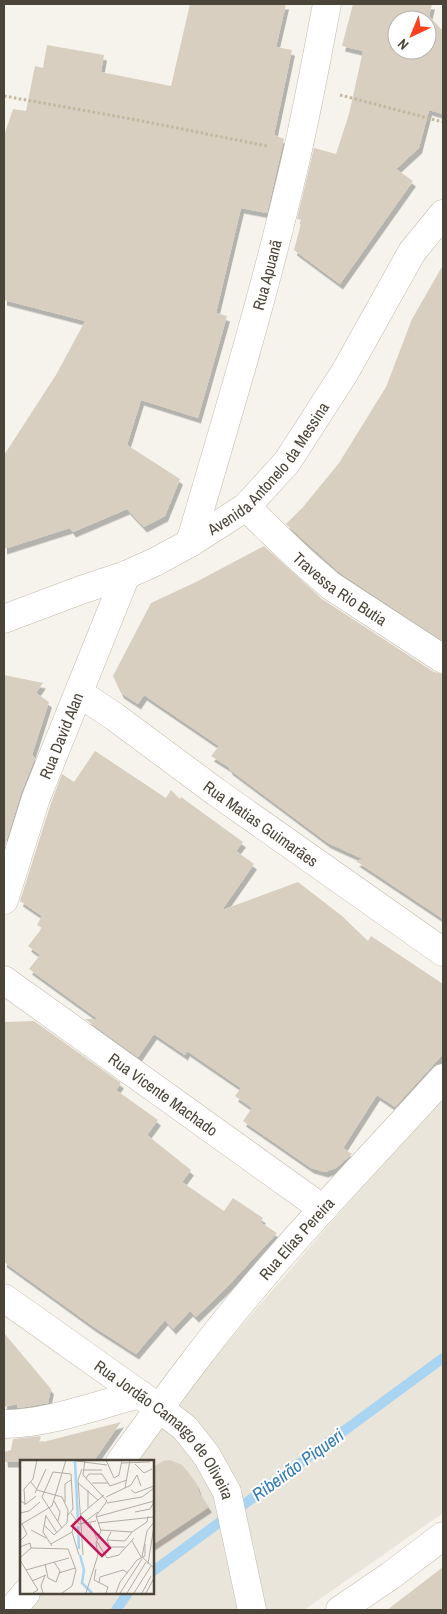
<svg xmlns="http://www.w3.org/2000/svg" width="447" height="1614" font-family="'Archivo Narrow',sans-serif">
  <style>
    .residential { fill: #eae5da }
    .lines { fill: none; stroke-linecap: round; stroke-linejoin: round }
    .stream { stroke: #a9d4f2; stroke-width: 10 }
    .building { fill: #d8cfc1; fill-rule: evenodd; filter: url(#shadow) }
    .minor-casing { stroke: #c2bbae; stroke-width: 29 }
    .tertiary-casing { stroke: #c2bbae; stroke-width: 29 }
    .path { stroke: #c4b79f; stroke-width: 3; stroke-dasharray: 2.5 2.5; stroke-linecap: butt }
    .minor { stroke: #fff; stroke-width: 28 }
    .tertiary { stroke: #fff; stroke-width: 28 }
    .labels { text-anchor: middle; stroke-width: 4; stroke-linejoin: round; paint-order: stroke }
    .street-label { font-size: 16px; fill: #4b4439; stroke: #fff }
    .water-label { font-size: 18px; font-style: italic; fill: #2e7ab2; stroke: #fff }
    .inset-river { fill: none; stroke: #a9d4f2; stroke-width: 2.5 }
    .inset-road { fill: none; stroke: #b2ada4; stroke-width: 1 }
    .view { fill: #c2185b; fill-opacity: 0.15; stroke: #c2185b; stroke-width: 2.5 }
    .inset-edge { fill: none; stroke: #4b4439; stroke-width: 2.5 }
  </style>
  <defs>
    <filter id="shadow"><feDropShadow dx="3" dy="5.5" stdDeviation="0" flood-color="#0004"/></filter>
  </defs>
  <rect width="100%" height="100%" fill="#f6f3ec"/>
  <path class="residential" d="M443,1093V1513L304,1610H21L34,1593H152V1462L135,1461L213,1359Z"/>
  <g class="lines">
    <g class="stream">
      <path d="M152,1572L443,1358"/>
      <path d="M116,1610L128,1593"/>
    </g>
  </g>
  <g class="building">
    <path d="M190,4H286L276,47L292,50L274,135L284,139L267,213L241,208L216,313L227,316L198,418L141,400L127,445L180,479L165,516L144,527L127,509L73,532L70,528L4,549V455L56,375L85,321L4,300V136L13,109L26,111L35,66L43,68L47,45L104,55L101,72L171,86Z"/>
    <path d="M353,4H432L429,16L443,31V114L429,110L419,148L396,169L413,181L340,284L294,250L302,220L297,219L314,148L336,154L349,114L363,51L342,46ZM397,20H427V50H397Z"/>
    <path d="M443,265V641L340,573L286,524L303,507L339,463L386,387L412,319Z"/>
    <path d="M264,546L322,599L434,672L443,674V919L356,861L363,859L328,843L229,769L230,768L211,756L219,746L144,695L138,704L121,693L113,676L151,603L196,582Z"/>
    <path d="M4,675L43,683L36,693L49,702L32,755L35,758L21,793L4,849Z"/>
    <path d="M95,751L166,798L171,790L180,799L181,797L243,842L236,851L254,864L222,910L298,882L342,916L368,941L371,936L443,984V1054L395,1107L377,1095L343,1148L352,1154L336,1168L325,1172L311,1168L243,1121L252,1108L235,1096L241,1088L187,1051L185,1055L154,1034L138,1057L85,1019H98L29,969L40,955L28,946L42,928L37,925L42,916L20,901L51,803L62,774L74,782Z"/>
    <path d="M34,1021L121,1083L116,1090L158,1120L147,1135L191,1170L182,1182L224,1211L233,1198L263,1218L260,1222L277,1233L225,1289L196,1317L190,1311L173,1329L165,1320L136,1354L94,1327L4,1262V1022Z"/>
    <path d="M4,1333L51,1389L48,1403L19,1408H17V1404L4,1407Z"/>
    <path d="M121,1422L93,1462H5L4,1452L11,1450L13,1439L41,1436L39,1443Z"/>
    <path d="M170,1460L182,1465L188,1472L196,1483L200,1494L209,1507L152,1545V1468L163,1461Z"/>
    <path d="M443,1567V1610H387Z"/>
  </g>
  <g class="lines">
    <g class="minor-casing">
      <g id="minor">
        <path id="s1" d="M246,507L301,560L331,586L443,659"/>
        <path id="s2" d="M190,543C226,421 263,299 292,175C306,118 316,61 327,4"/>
        <path id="s3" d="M79,693L115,717L216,792L443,952"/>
        <path id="s4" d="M4,900L36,798L126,575"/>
        <path id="s5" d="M4,980L323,1209"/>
        <path id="s6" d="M4,1298L159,1408L185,1428L207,1456L227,1492L252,1610"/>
        <path d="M4,1424C47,1424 97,1405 140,1394"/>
        <path id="s7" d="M120,1462C165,1400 210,1338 259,1281C318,1211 382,1146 443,1078"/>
        <path d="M12,1610L26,1593"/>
        <path d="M340,1610L390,1576L443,1536"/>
      </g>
    </g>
    <g class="tertiary-casing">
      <g id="tertiary">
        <path id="s8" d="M4,619L81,590L126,575L155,562L190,543L246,507L287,462L345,372L412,252L443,214"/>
      </g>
    </g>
    <g class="path">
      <path d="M340,95L443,122"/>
      <path d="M4,96L137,120L267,146"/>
    </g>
    <use href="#minor" class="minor"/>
    <use href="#tertiary" class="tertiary"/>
  </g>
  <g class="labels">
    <g class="street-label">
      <text dy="6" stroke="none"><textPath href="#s2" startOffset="279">Rua Apuanã</textPath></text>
      <text dy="6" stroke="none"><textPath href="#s8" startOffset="311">Avenida Antonelo da Messina</textPath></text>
      <text dy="6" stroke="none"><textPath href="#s1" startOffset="125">Travessa Rio Butia</textPath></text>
      <text dy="6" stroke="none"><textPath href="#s4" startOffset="174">Rua David Alan</textPath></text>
      <text dy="6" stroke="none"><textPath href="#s3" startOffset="224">Rua Matias Guimarães</textPath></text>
      <text dy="6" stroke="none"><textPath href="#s5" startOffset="196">Rua Vicente Machado</textPath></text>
      <text dy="6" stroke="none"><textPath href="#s7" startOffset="285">Rua Elias Pereira</textPath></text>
      <text dy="6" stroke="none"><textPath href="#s6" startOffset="210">Rua Jordão Camargo de Oliveira</textPath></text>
    </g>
    <g class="water-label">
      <text transform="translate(298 1465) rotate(-36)" y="6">Ribeirão Piqueri</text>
    </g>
  </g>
  <g transform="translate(20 1460)">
    <rect width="134" height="134" fill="#f6f3ec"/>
    <path class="inset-river" d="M55,1L58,62M58,66L59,89M60,95L64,110L62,123L72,133"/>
    <path class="inset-road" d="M65,0L63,15L87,41L76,56L81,71L76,83L78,95L66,133M86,0L94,18L99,15L102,0M56,1L87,5M101,3L130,2M115,4L124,13L132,9M62,9L58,20L63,95M63,10H82M66,18L69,14H82L90,26L107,20M11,22L17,30L42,37L48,50L47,63L34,75L24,65M58,23L78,40M72,23H88M105,28L111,25L117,15L121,26M68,30V48M111,30L115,33L134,26M15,33L26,9M86,37L105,28L110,0M0,41L6,44L16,36M34,41L40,52L38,61M45,42V24L51,20M87,43L122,37L134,28M5,45L4,29L13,19L17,0M115,52L130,49L134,42M0,53L9,51L20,42M51,53L59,64L76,61M26,55L23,72L32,86M60,55L84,35M26,56L37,73M76,57L134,41M55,61L52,72L59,95M134,62L127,71L122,97L134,108M70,63L77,79M78,63L134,57M62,64L78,52M0,65L32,46L46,0M42,68L22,37L33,12L51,14L53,49L48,55M11,70L26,78M81,70L112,72L127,62L128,56M91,72L87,80L90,87H105M87,80L105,81L112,72M0,81L7,74L2,64M112,81L121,97M77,82L87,98L99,95L114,78M31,84L52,72M0,87L10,83L11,88M0,98L11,88L48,89L56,110L52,126L42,133M0,100L18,130L13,133M25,104L28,118L36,122L40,111L34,102M128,104L134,66M76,109L74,120L88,127L86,133M6,110L49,98M39,113L55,108M12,121L26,115M79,123L80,117L103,110L108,113M23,133L21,126L25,115M96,133L100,122L117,100L125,96V84M100,133L122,99M107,133L126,102M114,133L131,106M122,133L131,116M126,133L134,118"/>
    <path class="view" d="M61,57L90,88L82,96L52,66Z"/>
    <rect width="134" height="134" class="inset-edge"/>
  </g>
  <rect width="447" height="1614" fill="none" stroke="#4b4439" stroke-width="10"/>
  <g transform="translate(412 35) rotate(224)"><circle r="24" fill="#ffffff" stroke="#b7b4b0"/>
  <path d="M0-4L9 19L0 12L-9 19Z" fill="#fc3f1d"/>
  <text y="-8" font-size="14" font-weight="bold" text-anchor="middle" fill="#4b4439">N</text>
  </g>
</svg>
